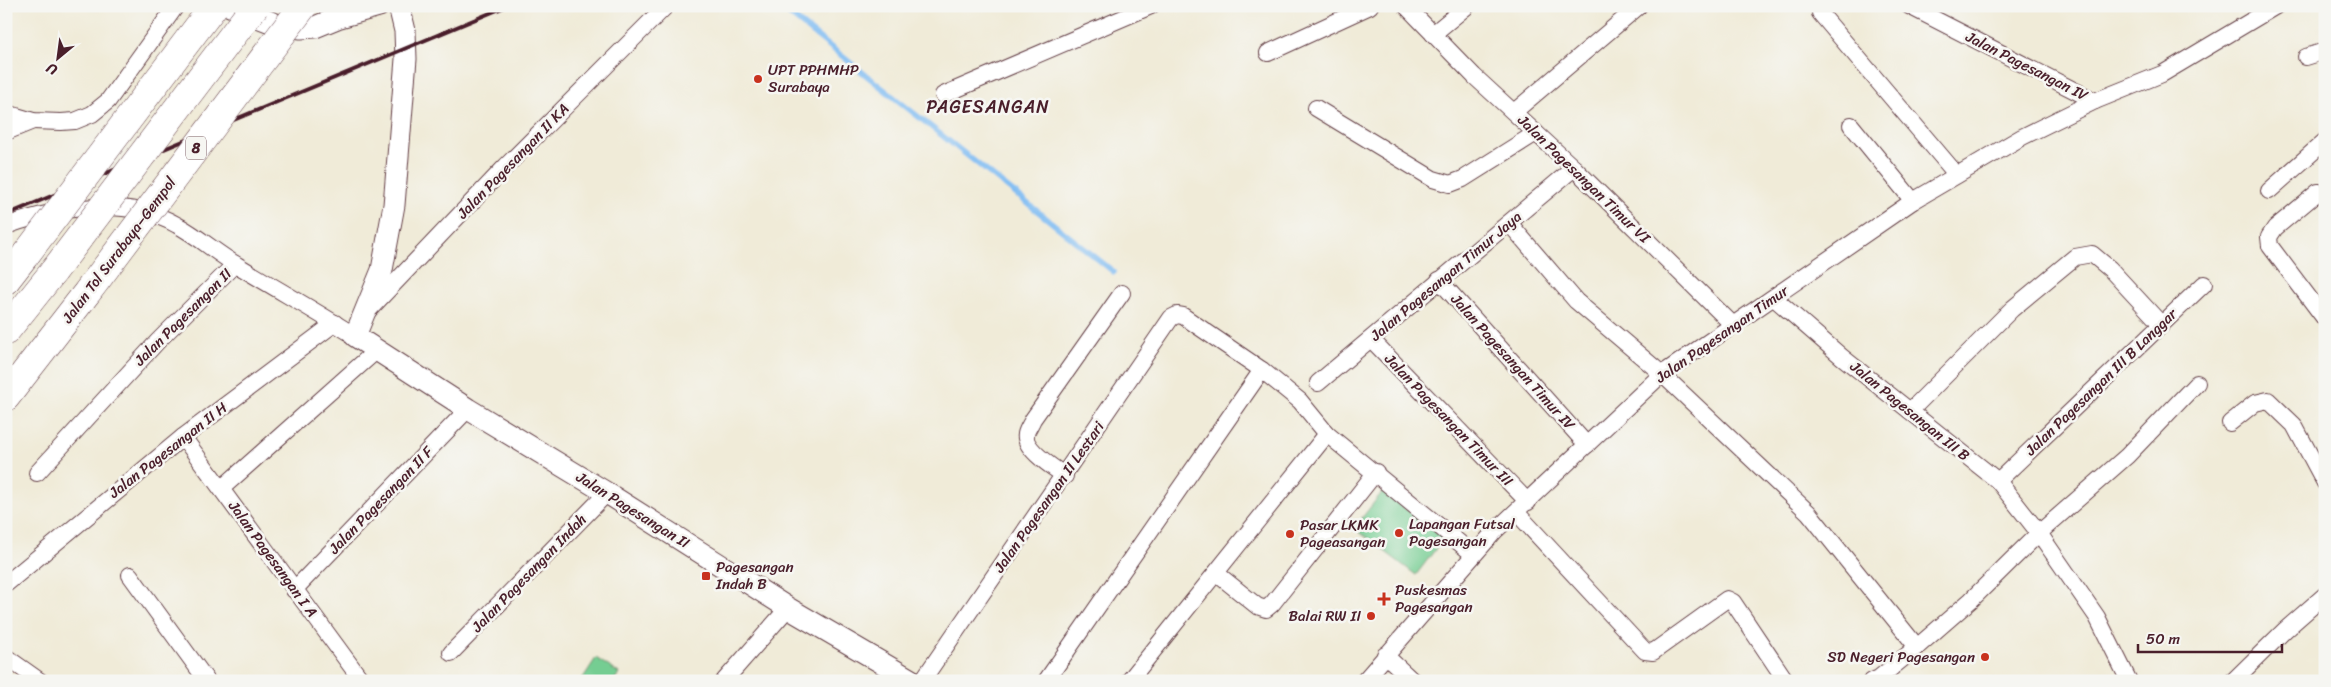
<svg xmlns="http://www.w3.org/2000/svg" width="2331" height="687" font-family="Sriracha,sans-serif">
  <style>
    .green { fill: #75cd92; stroke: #60765e }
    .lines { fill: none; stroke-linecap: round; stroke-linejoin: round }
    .stream { stroke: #81bdf3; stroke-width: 5.5 }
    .minor-casing { stroke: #633e45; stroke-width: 18 }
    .tertiary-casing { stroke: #633e45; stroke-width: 23 }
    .motorway-casing { stroke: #633e45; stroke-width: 29 }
    .minor { stroke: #fff; stroke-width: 16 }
    .tertiary { stroke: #fff; stroke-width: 21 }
    .motorway { stroke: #fff; stroke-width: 28 }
    .rail { stroke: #4a1f2b; stroke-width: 4 }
    .motorway-bridge-casing { stroke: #633e45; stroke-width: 29; stroke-linecap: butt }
    .motorway-bridge { stroke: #fff; stroke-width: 28 }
    .poi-dot { fill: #c8321e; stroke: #f6f6f2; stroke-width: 2 }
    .labels { text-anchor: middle; stroke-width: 5; stroke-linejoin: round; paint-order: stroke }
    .shield { fill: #f6f6f2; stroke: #7e6067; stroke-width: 1 }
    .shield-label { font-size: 14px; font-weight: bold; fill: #4a1f2b }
    .street-label { font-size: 15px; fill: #4a1f2b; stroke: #f6f6f2 }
    .poi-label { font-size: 15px; fill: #4a1f2b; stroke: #f6f6f2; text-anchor: start }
    .quarter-label { font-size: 18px; letter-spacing: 1px; fill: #4a1f2b; stroke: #f6f6f2 }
  </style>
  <rect width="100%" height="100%" fill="#f6f6f2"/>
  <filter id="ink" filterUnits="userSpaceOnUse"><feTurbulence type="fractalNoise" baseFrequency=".02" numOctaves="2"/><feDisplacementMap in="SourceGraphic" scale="10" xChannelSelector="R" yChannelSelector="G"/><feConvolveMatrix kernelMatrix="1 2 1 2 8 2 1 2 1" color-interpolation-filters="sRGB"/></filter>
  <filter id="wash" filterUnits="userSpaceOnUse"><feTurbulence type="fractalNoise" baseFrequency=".0096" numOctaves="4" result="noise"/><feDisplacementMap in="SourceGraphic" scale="20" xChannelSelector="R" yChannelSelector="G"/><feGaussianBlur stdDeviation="1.12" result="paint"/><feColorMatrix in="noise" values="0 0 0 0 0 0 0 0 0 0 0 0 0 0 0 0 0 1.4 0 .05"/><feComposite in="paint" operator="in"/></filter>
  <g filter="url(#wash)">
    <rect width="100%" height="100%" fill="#f0ebd8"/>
    <g class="green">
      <path d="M1383,491L1444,538L1416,575L1354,528Z"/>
      <path d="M596,658L619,673L614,681H581Z"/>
    </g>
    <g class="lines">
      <path class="stream" d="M779,6L1114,272"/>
    </g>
  </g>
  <g filter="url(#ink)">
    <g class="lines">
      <g class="minor-casing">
        <g id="minor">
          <path d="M1406,6L1474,76L1574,168L1733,325"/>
          <path d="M1909,6L2095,101L2162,74L2276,6"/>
          <path d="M1820,13L1957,175"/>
          <path d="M1433,34L1467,6"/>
          <path d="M1268,53L1370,6"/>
          <path d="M2306,57L2325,51"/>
          <path d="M943,95L1151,6"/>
          <path d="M1316,108L1433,179L1450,184L1463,179L1536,133"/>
          <path d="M1514,112L1639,6"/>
          <path d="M6,113L33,121L61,122L75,121L92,114L108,101L176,6"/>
          <path d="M1851,125L1913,201"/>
          <path d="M6,132L33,121"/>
          <path d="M2269,191L2325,141"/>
          <path d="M2325,193L2318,192L2275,228L2269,237L2270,246L2325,319"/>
          <path d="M1509,223L1576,301L1662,374L1809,513L1917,647"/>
          <path d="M6,226C60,207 125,196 177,225C198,236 216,253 237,265C276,289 316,311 355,336"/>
          <path d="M1439,280L1587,445"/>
          <path d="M1774,298L1842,357L1998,481L2039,533L2097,617L2129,681"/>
          <path d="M368,311L506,166L666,6"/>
          <path d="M1371,339L1528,502"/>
          <path d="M1318,383L1574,168"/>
          <path d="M1910,411L2012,309L2075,257L2092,254L2110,269L2160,323"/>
          <path d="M2230,423L2255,403L2268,400L2294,425L2325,483"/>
          <path d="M183,437L362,681"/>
          <path d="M37,473L158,341L235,264"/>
          <path d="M1065,476C1054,468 1023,449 1026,434C1027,429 1031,424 1033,419L1122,293"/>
          <path d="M1998,481L2204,284"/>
          <path d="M222,488L377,350"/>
          <path d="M1516,512L1645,651L1653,652L1727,599L1733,602L1786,681"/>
          <path d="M1216,573L1257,606L1266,609L1272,604L1376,472"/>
          <path d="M130,575L207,681"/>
          <path d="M6,584L183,437L335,323"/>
          <path d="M294,590L468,409"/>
          <path d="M451,653L607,493"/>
          <path d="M1385,655L1413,681"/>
          <path d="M6,657L40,681"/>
          <path d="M724,681L788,608"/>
          <path d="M922,681L1171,318L1177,315L1183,316L1262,370L1300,401L1327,434L1473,554"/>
          <path d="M1046,681L1262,370"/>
          <path d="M1129,681L1327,434"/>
          <path d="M1364,681L1494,532L1662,374L1913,201L2022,137L2095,101"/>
          <path d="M1872,681L1879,678L1917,647L1971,600L2039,533L2127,456L2197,383"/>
          <path d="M2233,681L2285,630L2325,595"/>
        </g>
      </g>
      <g class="tertiary-casing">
        <g id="tertiary">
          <path d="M230,6L278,25L301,28L315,27L337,18L379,6"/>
          <path d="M399,6L405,31L406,59L394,205L382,270L355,336L468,409L607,493L788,608L913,681"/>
        </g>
      </g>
      <g class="motorway-casing">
        <g id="motorway">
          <path d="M6,280L27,253"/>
          <path d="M6,331L54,271"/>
          <path d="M6,397L89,290"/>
        </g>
      </g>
      <use href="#minor" class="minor"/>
      <use href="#tertiary" class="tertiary"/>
      <use href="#motorway" class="motorway"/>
      <path class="rail" d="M6,215L507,6"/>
      <g class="motorway-bridge-casing">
        <g id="motorway-bridge">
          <path d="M27,253L214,6"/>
          <path d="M54,271L255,6"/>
          <path d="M89,290L303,6"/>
        </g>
      </g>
      <use href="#motorway-bridge" class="motorway-bridge"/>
    </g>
  </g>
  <g class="poi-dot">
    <circle cx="758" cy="79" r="5"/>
    <circle cx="1399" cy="533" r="5"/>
    <circle cx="1290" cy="534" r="5"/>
    <rect x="701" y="571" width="10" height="10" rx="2.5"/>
    <path d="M1381.5 591.5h5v5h5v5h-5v5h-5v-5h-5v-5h5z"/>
    <circle cx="1371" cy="616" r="5"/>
    <circle cx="1985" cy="657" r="5"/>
  </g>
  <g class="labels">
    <rect class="shield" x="186" y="136.5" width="20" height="23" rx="4"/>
    <g class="shield-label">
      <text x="196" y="153">8</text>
    </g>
    <g class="street-label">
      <text transform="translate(2027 66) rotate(27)" y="5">Jalan Pagesangan IV</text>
      <text transform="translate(513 161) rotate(-46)" y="5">Jalan Pagesangan II KA</text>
      <text transform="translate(1584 179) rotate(44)" y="5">Jalan Pagesangan Timur VI</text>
      <text transform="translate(119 250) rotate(-53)" y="5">Jalan Tol Surabaya–Gempol</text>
      <text transform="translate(1446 276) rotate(-40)" y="5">Jalan Pagesangan Timur Jaya</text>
      <text transform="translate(183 317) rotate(-45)" y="5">Jalan Pagesangan II</text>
      <text transform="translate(1722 334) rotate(-35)" y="5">Jalan Pagesangan Timur</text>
      <text transform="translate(1513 362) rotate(48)" y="5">Jalan Pagesangan Timur IV</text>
      <text transform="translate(2101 382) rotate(-44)" y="5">Jalan Pagesangan III B Langgar</text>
      <text transform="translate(1910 411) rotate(39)" y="5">Jalan Pagesangan III B</text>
      <text transform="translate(1449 420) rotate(46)" y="5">Jalan Pagesangan Timur III</text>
      <text transform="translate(168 450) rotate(-38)" y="5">Jalan Pagesangan II H</text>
      <text transform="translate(1049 497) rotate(-55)" y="5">Jalan Pagesangan II Lestari</text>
      <text transform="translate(381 500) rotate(-46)" y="5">Jalan Pagesangan II F</text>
      <text transform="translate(633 510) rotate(32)" y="5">Jalan Pagesangan II</text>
      <text transform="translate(273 559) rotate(54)" y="5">Jalan Pagesangan I A</text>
      <text transform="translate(529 573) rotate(-46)" y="5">Jalan Pagesangan Indah</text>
    </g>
    <g class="poi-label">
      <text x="768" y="75">UPT PPHMHP<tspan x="768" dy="17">Surabaya</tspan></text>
      <text x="1409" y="529">Lapangan Futsal<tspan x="1409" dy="17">Pagesangan</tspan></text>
      <text x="1300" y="530">Pasar LKMK<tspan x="1300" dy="17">Pageasangan</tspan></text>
      <text x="716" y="572">Pagesangan<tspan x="716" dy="17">Indah B</tspan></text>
      <text x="1395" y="595">Puskesmas<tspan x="1395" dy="17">Pagesangan</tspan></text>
      <text x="1361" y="621" text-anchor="end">Balai RW II</text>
      <text x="1975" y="662" text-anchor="end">SD Negeri Pagesangan</text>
    </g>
    <g class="quarter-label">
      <text x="988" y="113">PAGESANGAN</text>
    </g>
  </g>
  <rect width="2331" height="687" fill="none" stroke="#f6f6f2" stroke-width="25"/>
  <g transform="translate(58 58) rotate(209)" stroke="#f6f6f2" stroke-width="4" paint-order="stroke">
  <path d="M0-4L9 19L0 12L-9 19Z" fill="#4a1f2b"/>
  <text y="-8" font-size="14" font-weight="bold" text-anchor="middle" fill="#4a1f2b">U</text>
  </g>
  <path d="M2138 644v8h144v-8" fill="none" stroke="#4a1f2b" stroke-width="2.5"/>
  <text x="2146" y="644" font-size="15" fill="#4a1f2b" stroke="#f6f6f2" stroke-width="4" paint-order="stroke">50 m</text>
</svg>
